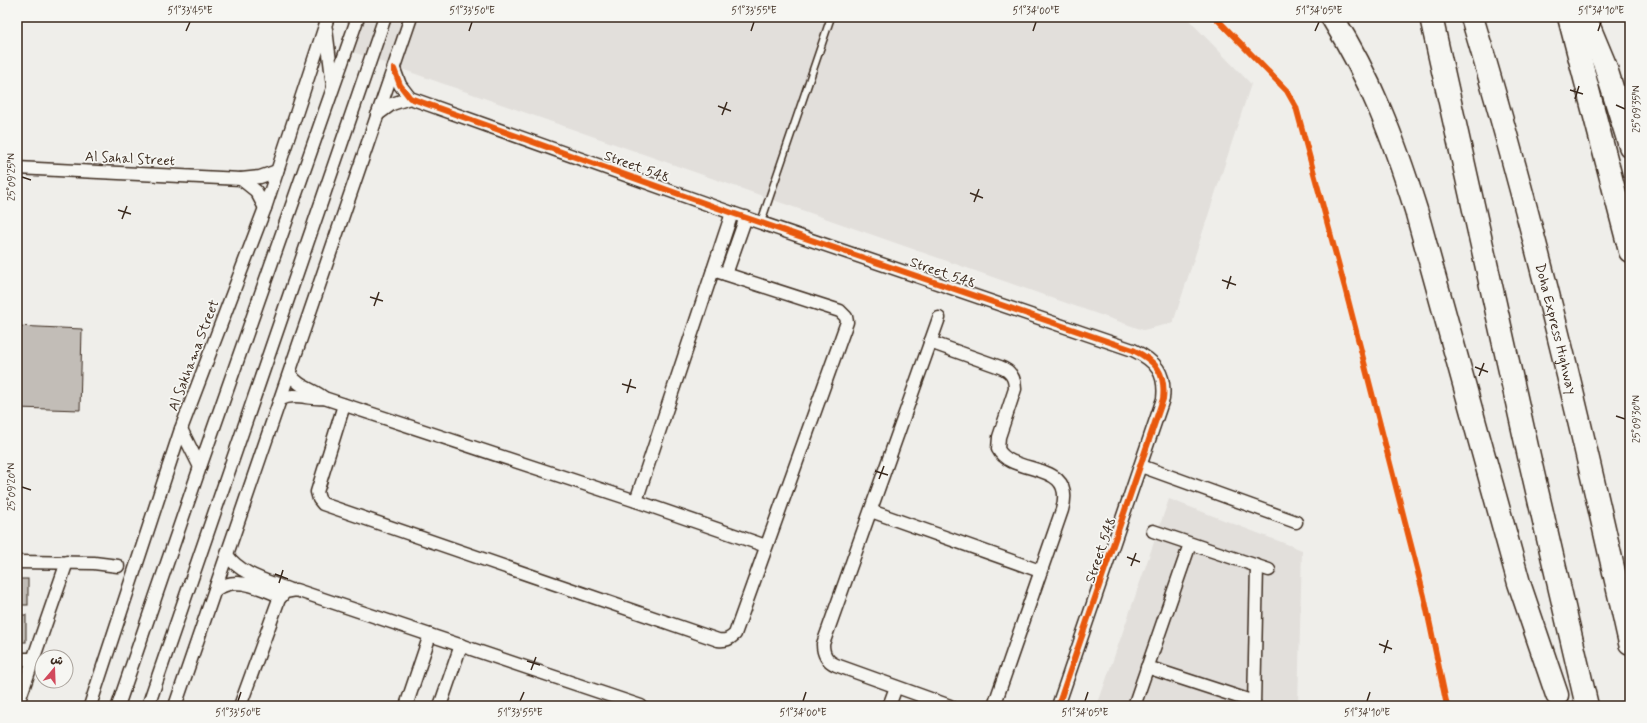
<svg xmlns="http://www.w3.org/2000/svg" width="1647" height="723" font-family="Mynerve,'Playpen Sans Arabic',sans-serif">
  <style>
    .built { fill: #e2dfdb }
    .building { fill: #c2bdb7; stroke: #3b2a1e }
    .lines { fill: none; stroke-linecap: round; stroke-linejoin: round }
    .service-casing { stroke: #3b2a1e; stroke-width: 9 }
    .minor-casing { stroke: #3b2a1e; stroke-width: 15 }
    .motorway-casing { stroke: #3b2a1e; stroke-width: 25 }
    .service { stroke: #f6f6f2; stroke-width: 6 }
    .minor { stroke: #f6f6f2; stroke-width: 12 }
    .motorway { stroke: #f6f6f2; stroke-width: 22 }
    .cycleway-casing { stroke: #f6f6f2; stroke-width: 8 }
    .cycleway { stroke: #e8590c; stroke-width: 6 }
    .ticks { fill: none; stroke: #3b2a1e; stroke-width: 1.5 }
    .labels { text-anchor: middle; stroke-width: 3.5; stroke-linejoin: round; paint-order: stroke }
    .street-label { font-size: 14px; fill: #3b2a1e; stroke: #f6f6f2 }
    .neatline { fill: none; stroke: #3b2a1e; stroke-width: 1.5 }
    .ticks-label { font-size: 10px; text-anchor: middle; fill: #3b2a1e }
  </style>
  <rect width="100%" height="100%" fill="#efeeea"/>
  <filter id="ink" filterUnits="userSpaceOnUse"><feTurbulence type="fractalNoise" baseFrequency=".025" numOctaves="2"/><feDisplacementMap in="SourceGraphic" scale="8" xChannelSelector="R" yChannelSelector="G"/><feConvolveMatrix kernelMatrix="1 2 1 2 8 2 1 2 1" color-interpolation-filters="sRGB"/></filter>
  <g filter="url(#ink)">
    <g class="built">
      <path d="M350,17H1186L1251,84L1173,323L1143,330L339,47Z"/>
      <path d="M1169,499L1302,550L1298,706H1097Z"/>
    </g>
    <g class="building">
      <path d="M17,326L82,329L80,410L17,408Z"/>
      <rect x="17" y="579" width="11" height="26"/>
      <rect x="17" y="615" width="9" height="27"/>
    </g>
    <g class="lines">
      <g class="service-casing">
        <path id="service" d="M761,222L831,17"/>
      </g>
      <g class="minor-casing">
        <g id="minor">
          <path d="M326,29L333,86"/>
          <path d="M394,69L400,85L410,98L732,213L1133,350C1156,361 1166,373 1163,399L1058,706"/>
          <path d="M377,115L392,104L410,98"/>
          <path d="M17,168L241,179L260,177L277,171"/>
          <path d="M241,179L256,191L265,208"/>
          <path d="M726,274L746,217"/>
          <path d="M939,318L823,644C823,655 827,661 836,665L950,706"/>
          <path d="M930,342L1000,367C1011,371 1015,378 1015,389L999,437L998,449C1012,477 1077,459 1062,510L994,706"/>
          <path d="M290,374C298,387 313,389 324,398L636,501L766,546"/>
          <path d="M281,399C296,392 309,400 324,398"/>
          <path d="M344,405L317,492L319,499L323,504L718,640C726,641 730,639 735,634L847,322L846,317L840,311L713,270"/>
          <path d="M181,429L200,467"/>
          <path d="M1141,466L1296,522"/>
          <path d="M636,501L732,213"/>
          <path d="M871,511L1040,571"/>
          <path d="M1153,531L1269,570"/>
          <path d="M227,555C241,575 268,581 290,590"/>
          <path d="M17,562L94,563L118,566"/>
          <path d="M215,590C237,575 258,588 281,596"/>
          <path d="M17,659H33"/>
          <path d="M1147,667L1254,702"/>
          <path d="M17,706L67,562"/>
          <path d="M90,706L181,429L265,208L328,17"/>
          <path d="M118,706L200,467L358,17"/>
          <path d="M148,706L385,17"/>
          <path d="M175,706L411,17"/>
          <path d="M240,706L279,599L285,592L296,590L641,706"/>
          <path d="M406,706L430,635"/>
          <path d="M440,706L461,645"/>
          <path d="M889,706L896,687"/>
          <path d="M1134,706L1190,544"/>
          <path d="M1254,706L1257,566"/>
        </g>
      </g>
      <g class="motorway-casing">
        <g id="motorway">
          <path d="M1332,17C1371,79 1394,140 1416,210L1519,583L1557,695"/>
          <path d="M1431,17L1531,465L1587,706"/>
          <path id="s1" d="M1472,17C1534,223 1583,433 1630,643"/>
          <path d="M1569,17L1630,251"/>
          <path d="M1585,17L1605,65L1630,146"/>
        </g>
      </g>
      <use href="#service" class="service"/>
      <use href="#minor" class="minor"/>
      <use href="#motorway" class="motorway"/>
      <g class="cycleway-casing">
        <g id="cycleway">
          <path d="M1215,17L1287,91L1296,107L1345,288L1424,596L1447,706"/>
          <path d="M394,69L400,85L410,98L732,213L1133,350C1156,361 1166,373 1163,399L1058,706"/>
        </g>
      </g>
      <use href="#cycleway" class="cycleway"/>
    </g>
  </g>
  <path class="ticks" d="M186,31L190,22M469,31L472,22M751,31L754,22M1033,31L1036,22M1315,31L1319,22M1598,31L1601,22M1570,90L1583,94M1575,99L1579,86M1616,105L1625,109M718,106L731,111M722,115L727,102M22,177L31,180M970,193L983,198M974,202L979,189M118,210L131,214M122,219L127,206M1222,280L1236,285M1227,289L1231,276M370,297L383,301M374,306L379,292M1475,367L1488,372M1479,376L1484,363M622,384L636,388M627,393L631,379M1616,416L1625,419M875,471L888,475M879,479L884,466M22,487L31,490M1127,557L1140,562M1131,566L1136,553M275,574L288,579M279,583L283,570M1379,644L1392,649M1384,653L1388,640M527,661L540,665M531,670L536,657M238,701L241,692M520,701L524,692M803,701L806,692M1085,701L1088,692M1367,701L1370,692"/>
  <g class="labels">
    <g class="street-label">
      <text transform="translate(130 158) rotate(3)" y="5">Al Sahal Street</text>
      <text transform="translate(637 166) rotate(20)" y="5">Street 548</text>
      <text transform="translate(943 272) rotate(19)" y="5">Street 548</text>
      <text dy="5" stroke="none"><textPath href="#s1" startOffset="323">Doha Express Highway</textPath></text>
      <text transform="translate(193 355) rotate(-69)" y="5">Al Sakhama Street</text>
      <text transform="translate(1100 550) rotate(-71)" y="5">Street 548</text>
    </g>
  </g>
  <rect width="1647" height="723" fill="none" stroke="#f6f6f2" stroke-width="44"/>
  <g transform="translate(54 669) rotate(19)"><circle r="19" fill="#f6f6f2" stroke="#aba49d"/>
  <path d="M0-3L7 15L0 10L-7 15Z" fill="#d1495b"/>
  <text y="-6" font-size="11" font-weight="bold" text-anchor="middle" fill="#3b2a1e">ش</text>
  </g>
  <rect x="22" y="22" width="1603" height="679" class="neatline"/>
  <g class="ticks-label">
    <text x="190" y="14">51°33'45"E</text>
    <text x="472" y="14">51°33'50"E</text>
    <text x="754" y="14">51°33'55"E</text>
    <text x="1036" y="14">51°34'00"E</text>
    <text x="1319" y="14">51°34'05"E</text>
    <text x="1601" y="14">51°34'10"E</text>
    <text transform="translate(1636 109) rotate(-90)" y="4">25°09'35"N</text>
    <text transform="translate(11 177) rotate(-90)" y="4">25°09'25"N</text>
    <text transform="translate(1636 419) rotate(-90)" y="4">25°09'30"N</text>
    <text transform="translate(11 487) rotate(-90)" y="4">25°09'20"N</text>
    <text x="238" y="716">51°33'50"E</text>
    <text x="520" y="716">51°33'55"E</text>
    <text x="803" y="716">51°34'00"E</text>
    <text x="1085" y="716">51°34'05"E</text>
    <text x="1367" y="716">51°34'10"E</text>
  </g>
</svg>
